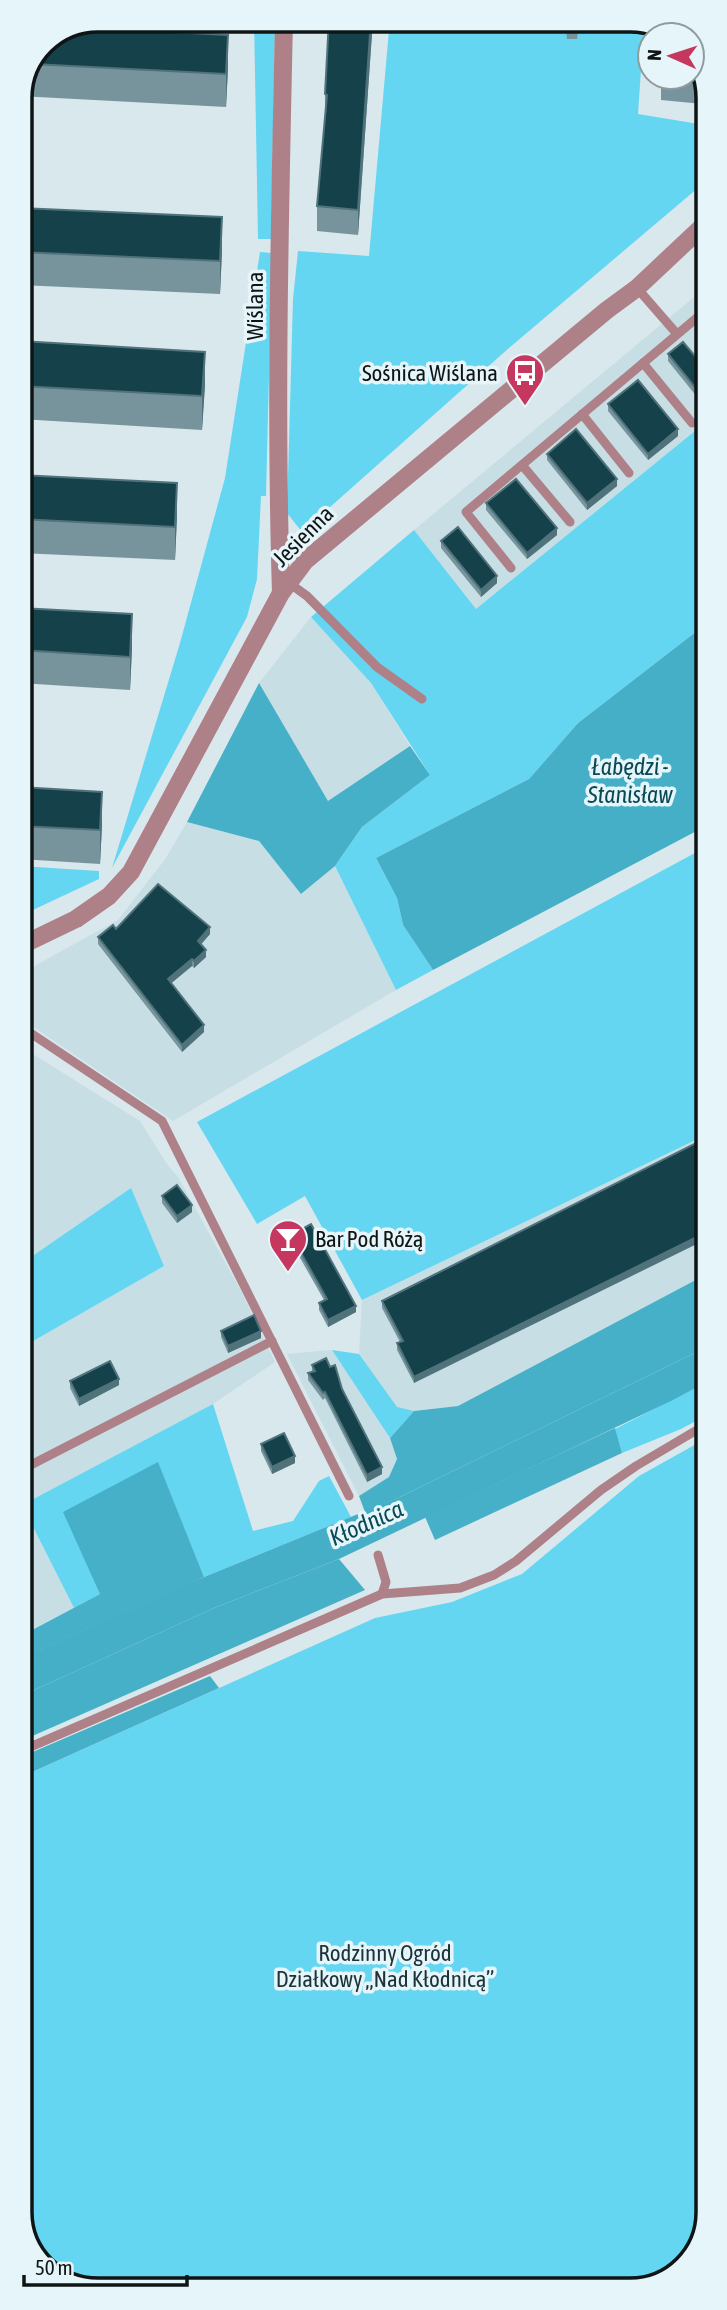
<svg xmlns="http://www.w3.org/2000/svg" width="727" height="2310" font-family="'Asap Condensed',sans-serif">
<style>
.built{fill:#c6dee4}
.green{fill:#64d6f2}
.forest{fill:#47b0c9}
.water{fill:#46afc8}
.lines{fill:none;stroke-linecap:round;stroke-linejoin:round}
.service{stroke:#ae8087;stroke-width:9}
.minor{stroke:#ae8087;stroke-width:18}
.wall{fill:#77949c}
.shaded-wall{fill:#50737b}
.building{fill:#15414b;stroke:#50737b;stroke-width:2}
.labels{text-anchor:middle;dominant-baseline:central;stroke-width:7;stroke-linejoin:round;paint-order:stroke}
.street-label{font-size:23px;fill:#0f1415;stroke:#e6f5f9}
.poi-label{font-size:23px;fill:#0f1415;stroke:#e6f5f9;text-anchor:end}
.park-label{font-size:23px;fill:#1b3238;stroke:#e6f5f9}
.water-label{font-size:24px;font-style:italic;fill:#094956;stroke:#e6f5f9}
.rim{fill:none;stroke:#0f1415;stroke-width:3.5}
</style>
<rect width="100%" height="100%" fill="#d9e8ec"/>
<g class="built">
<path d="M705 288 706 422 476 609 414 530Z"/>
<path d="M311 617 371 683 410 746 328 801 259 683Z"/>
<path d="M187 822 259 841 301 894 335 866 396 990 173 1121 20 1018V974L118 920 166 858Z"/>
<path d="M20 1046 140 1121 167 1164 178 1177 240 1289 275 1362 213 1404 22 1505 74 1608 21 1636V1348L164 1266 131 1189 21 1264Z"/>
<path d="M706 1135 707 1274 458 1406 414 1411 397 1408 359 1354 362 1300Z"/>
<path d="M332 1350 390 1438 397 1459 389 1477 359 1496 287 1354Z"/>
</g>
<g class="green">
<path d="M254 19H275L271 239H258Z"/>
<path d="M390 19H458L459 23 644 26 638 114 705 125V182L509 348 302 532 287 513 293 299 298 251 369 256Z"/>
<path d="M260 252 272 253 266 496H261L257 579 247 617 112 868 180 643 225 478Z"/>
<path d="M706 422V624L578 723 529 779 376 858 397 898 403 925 433 970 396 990 335 866 362 827 430 775 371 683 311 617 414 530 476 609Z"/>
<path d="M706 847V1135L362 1300 305 1196 257 1224 197 1122Z"/>
<path d="M20 866 99 871V879L20 916Z"/>
<path d="M131 1188 164 1266 21 1348V1264Z"/>
<path d="M332 1350 359 1354 397 1407 414 1411 390 1438Z"/>
<path d="M707 1382V1415L681 1429 622 1453 615 1429Z"/>
<path d="M213 1404 253 1531 293 1521 319 1481 329 1476 351 1517 204 1577 158 1463 100 1594 74 1608 22 1505Z"/>
<path d="M707 1438 708 2212 691 2260 649 2288 92 2291 46 2271 22 2232 21 1777 375 1618 452 1602 522 1574 639 1476Z"/>
</g>
<g class="forest">
<path d="M259 683 328 801 410 746 430 775 362 827 335 866 301 894 259 841 187 822Z"/>
<path d="M707 1274V1347L402 1496 365 1512 359 1496 389 1477 397 1459 390 1438 414 1411 458 1406Z"/>
<path d="M615 1428 622 1453 435 1540 425 1517Z"/>
<path d="M158 1462 204 1577 24 1657 21 1653V1636L100 1594 63 1512Z"/>
<path d="M339 1559 365 1590 21 1741V1696L214 1608Z"/>
<path d="M210 1676 219 1688 21 1777V1757Z"/>
</g>
<g class="water">
<path d="M706 624V826L433 970 403 925 397 898 376 858 529 779 578 723Z"/>
<path d="M707 1347V1382L671 1401 339 1559 214 1608 21 1696V1658L187 1584 402 1496Z"/>
</g>
<g class="lines">
<g class="service">
<path d="M637 288 677 334"/>
<path d="M643 363 692 423"/>
<path d="M582 414 629 473"/>
<path d="M522 465 570 522"/>
<path d="M511 568 466 512 705 311"/>
<path d="M289 583 307 596 377 667 422 699"/>
<path d="M20 1026 162 1121 349 1496"/>
<path d="M21 1470 272 1341"/>
<path d="M378 1555 386 1582 382 1594"/>
<path d="M21 1751 382 1594 460 1588 494 1575 516 1561 601 1490 636 1466 707 1424"/>
</g>
<g class="minor">
<path d="M281 593C275 402 280 210 284 19"/>
<path d="M20 946 76 919 109 896 131 872 281 593 305 561 607 310 637 288 705 224"/>
</g>
</g>
<g class="wall">
<path d="M373 19 358 235 317 231V206L325 118V94Z"/>
<path d="M565 19H578L577 39H567Z"/>
<path d="M43 42 228 68 226 107 19 96V93Z"/>
<path d="M661 77 705 78 703 104 661 100Z"/>
<path d="M20 208 222 251 220 294 20 285Z"/>
<path d="M20 341 205 385 202 430 20 419Z"/>
<path d="M668 354 706 369V408L668 361Z"/>
<path d="M608 404 678 436 648 460 608 411Z"/>
<path d="M547 454 617 486 587 510 547 460Z"/>
<path d="M20 475 177 516 175 560 20 553Z"/>
<path d="M486 503 557 535 527 559 486 510Z"/>
<path d="M441 541 497 583 481 597 441 548Z"/>
<path d="M20 608 132 648 130 690 20 683Z"/>
<path d="M20 787 102 825 100 864 20 859Z"/>
<path d="M116 929 210 934 201 944 206 957 194 968 192 966 171 983 204 1032 182 1052 98 944V937Z"/>
<path d="M706 1138 414 1383 397 1350V1343L400 1342 382 1308V1301Z"/>
<path d="M162 1196 192 1212 177 1223 162 1203Z"/>
<path d="M291 1235 356 1312 328 1327 319 1310V1303L324 1300 291 1242Z"/>
<path d="M221 1331 261 1338 228 1353 221 1337Z"/>
<path d="M312 1365 342 1389 382 1474 367 1482 325 1398 323 1400 308 1380V1373L312 1372Z"/>
<path d="M70 1381 119 1385 79 1406 70 1388Z"/>
<path d="M261 1444 295 1463 272 1474 261 1451Z"/>
</g>
<g class="shaded-wall">
<path d="M371 19H373L358 235V210Z"/>
<path d="M577 19H578L577 39Z"/>
<path d="M228 35V68L226 107V74Z"/>
<path d="M703 75 705 78 703 104Z"/>
<path d="M222 217V251L220 294V261Z"/>
<path d="M205 352V385L202 430V396Z"/>
<path d="M678 429V436L648 460V454Z"/>
<path d="M617 479V486L587 510V503Z"/>
<path d="M177 483V516L175 560V527Z"/>
<path d="M557 528V535L527 559V553Z"/>
<path d="M497 576V583L481 597V590Z"/>
<path d="M132 614V648L130 690V657Z"/>
<path d="M102 792V825L100 864V830Z"/>
<path d="M210 927V934L198 948V941Z"/>
<path d="M206 950V957L194 968V961Z"/>
<path d="M192 959V966L168 986V979Z"/>
<path d="M204 1025V1032L182 1052V1045Z"/>
<path d="M192 1205V1212L177 1223V1216Z"/>
<path d="M707 1232V1239L414 1383V1377Z"/>
<path d="M356 1306V1312L328 1327V1320Z"/>
<path d="M261 1331V1338L228 1353V1346Z"/>
<path d="M119 1379V1385L79 1406V1399Z"/>
<path d="M295 1456V1463L272 1474V1467Z"/>
<path d="M382 1467V1474L367 1482V1475Z"/>
</g>
<g class="building">
<path d="M329 19H371L358 210 317 206 327 95 325 94Z"/>
<path d="M79 27 228 35 226 74 33 64 43 42Z"/>
<path d="M692 57 703 75V82L661 78V77H692Z"/>
<path d="M20 208 222 217 220 261 20 252Z"/>
<path d="M20 341 205 352 202 396 20 386Z"/>
<path d="M683 342 706 369V401L668 354Z"/>
<path d="M638 380 678 429 648 454 608 404Z"/>
<path d="M576 429 617 479 587 503 547 454Z"/>
<path d="M20 475 177 483 175 527 20 519Z"/>
<path d="M516 479 557 528 527 553 486 503Z"/>
<path d="M458 527 497 576 481 590 441 541Z"/>
<path d="M20 608 132 614 130 657 20 650Z"/>
<path d="M20 787 102 792 100 830 20 826Z"/>
<path d="M158 884 210 927 198 941 206 950 194 961 192 959 168 979 204 1025 182 1045 98 937 113 925 116 929Z"/>
<path d="M706 1138 707 1232 414 1377 397 1343 403 1341 382 1301Z"/>
<path d="M177 1185 192 1205 177 1216 162 1196Z"/>
<path d="M311 1224 356 1306 328 1320 319 1303 327 1299 291 1235Z"/>
<path d="M254 1315 261 1331 228 1346 221 1331Z"/>
<path d="M326 1358 330 1367 335 1365 342 1389 382 1467 367 1475 325 1392 323 1393 308 1373 315 1371 312 1365Z"/>
<path d="M110 1361 119 1379 79 1399 70 1381Z"/>
<path d="M284 1433 295 1456 272 1467 261 1444Z"/>
</g>
<defs>
<symbol id="bus-pin" viewBox="-11 -11 22 30"><path d="M0 17L-7.5 6A9.5 9.5 0 1 1 7.5 6Z" fill="#c63760" stroke="#e6f5f9"/><path d="M-5-6H5V4H4V6H2V4H-2V6H-4V4H-5ZM-3.5-4V0h7V-4ZM-3.5 1.2v1.5H-2V1.2ZM2 1.2v1.5H3.5V1.2Z" fill="#fff"/></symbol>
<symbol id="bar-pin" viewBox="-11 -11 22 30"><path d="M0 17L-7.5 6A9.5 9.5 0 1 1 7.5 6Z" fill="#c63760" stroke="#e6f5f9"/><path d="M-6-5H6L.8 .8V4.5H3.5V6h-7V4.5H-.8V.8Z" fill="#fff"/></symbol>
</defs>
<g fill-rule="evenodd">
<use href="#bus-pin" x="503" y="351" width="44" height="60"/>
<use href="#bar-pin" x="266" y="1217" width="44" height="60"/>
</g>
<g class="labels">
<g class="street-label">
<text transform="translate(255 306) rotate(-90)">Wiślana</text>
<text transform="translate(303 536) rotate(-45)">Jesienna</text>
</g>
<g class="poi-label">
<text x="498" y="373">Sośnica Wiślana</text>
<text x="315" y="1239" text-anchor="start">Bar Pod Różą</text>
</g>
<g class="park-label">
<text x="385" y="1953">Rodzinny Ogród<tspan x="385" dy="26">Działkowy „Nad Kłodnicą”</tspan></text>
</g>
<g class="water-label">
<text x="630" y="766">Łabędzi -<tspan x="630" dy="28">Stanisław</tspan></text>
<text transform="translate(366 1523) rotate(-24)">Kłodnica</text>
</g>
</g>
<path d="M0 0H727V2310H0ZM98 32H630A66 66 0 0 1 696 98V2212A66 66 0 0 1 630 2278H98A66 66 0 0 1 32 2212V98A66 66 0 0 1 98 32Z" fill="#e6f5f9" fill-rule="evenodd"/>
<path class="rim" d="M98 32H630A66 66 0 0 1 696 98V2212A66 66 0 0 1 630 2278H98A66 66 0 0 1 32 2212V98A66 66 0 0 1 98 32Z"/>
<g transform="translate(671 56) rotate(273)"><circle r="33" fill="#e6f5f9" stroke="#909b9e" stroke-width="2"/>
<path d="M0-5L12 26L0 18L-12 26Z" fill="#c63760"/>
<text y="-10" font-size="19" font-weight="bold" text-anchor="middle" fill="#0f1415">N</text>
</g>
<path d="M24 2275v10h163v-10" fill="none" stroke="#0f1415" stroke-width="3.5"/>
<text x="35" y="2275" font-size="21" fill="#0f1415" stroke="#e6f5f9" stroke-width="5" paint-order="stroke">50 m</text>
</svg>
